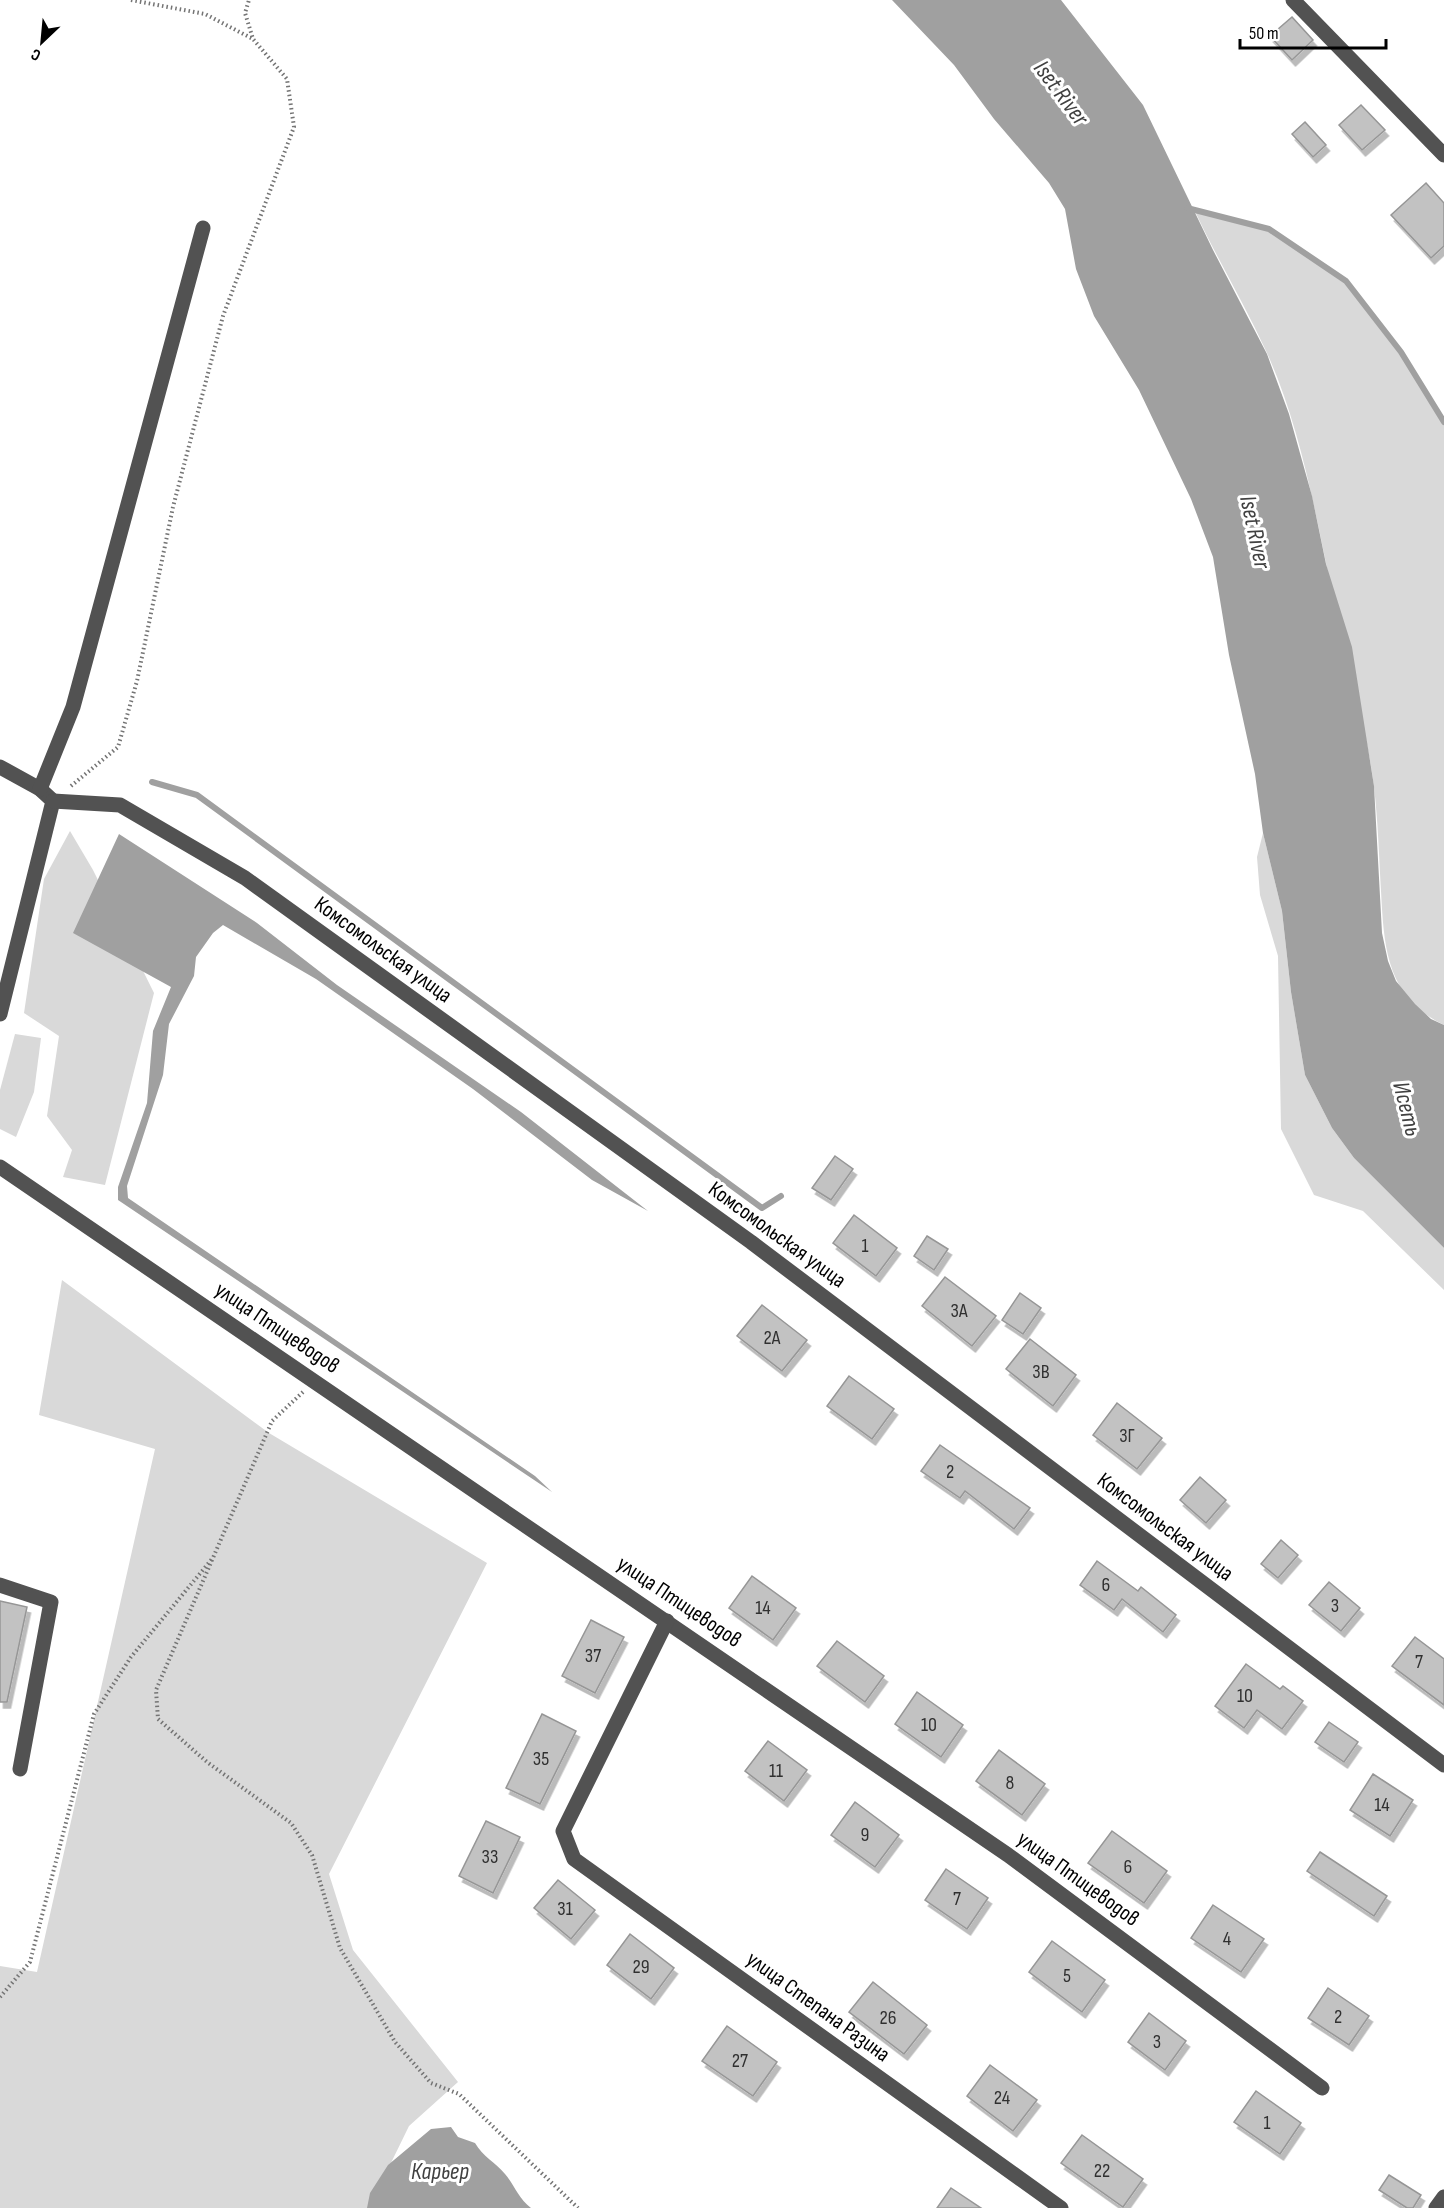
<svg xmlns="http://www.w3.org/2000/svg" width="1444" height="2208" font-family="'Sofia Sans Condensed',sans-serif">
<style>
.green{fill:#d9d9d9}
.water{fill:#a0a0a0}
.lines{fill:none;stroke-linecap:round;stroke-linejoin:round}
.stream{stroke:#a0a0a0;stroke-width:6}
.building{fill:#c2c2c2;stroke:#969696;stroke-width:1.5;filter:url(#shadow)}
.path{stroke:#747474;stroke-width:4;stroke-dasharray:1.5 3;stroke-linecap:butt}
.minor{stroke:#525252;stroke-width:15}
.labels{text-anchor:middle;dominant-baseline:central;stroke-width:6;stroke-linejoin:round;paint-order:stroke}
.number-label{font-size:20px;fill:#303030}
.street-label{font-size:22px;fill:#000;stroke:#fff}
.water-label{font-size:24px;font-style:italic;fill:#414141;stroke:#fff}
</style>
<defs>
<filter id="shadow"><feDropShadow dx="3.5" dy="6" stdDeviation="0" flood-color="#0004"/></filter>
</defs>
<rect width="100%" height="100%" fill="#fff"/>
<g class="green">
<path d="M1193 207 1269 229 1346 281 1401 352 1444 422V1025C1386 997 1384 947 1381 891 1379 856 1378 821 1374 787 1366 725 1348 662 1334 601 1316 518 1302 431 1267 353 1244 303 1216 257 1193 207Z"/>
<path d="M70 831 93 870 154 993 105 1185 63 1177 72 1150 47 1116 59 1036 24 1013 44 879Z"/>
<path d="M1263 833 1282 911 1291 992 1305 1075 1332 1128 1354 1158 1444 1248V1290L1363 1211 1314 1195 1281 1129 1278 956 1260 895 1257 857Z"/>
<path d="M15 1034 41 1038 34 1092 16 1137 0 1129V1090Z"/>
<path d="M62 1280 269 1433 487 1563 329 1874 353 1950 458 2082 409 2126 369 2208H0V1966L37 1972 155 1449 39 1415Z"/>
</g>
<g class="water">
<path d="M892 0H1061L1143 105 1213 250 1267 354 1289 414 1312 496 1326 564 1352 647 1374 786 1382 933 1388 961 1396 981 1415 1004 1431 1019 1444 1025V1248L1354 1158 1332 1128 1305 1075 1291 992 1282 911 1263 833 1255 774 1229 655 1213 557 1191 499 1139 390 1094 316 1076 269 1065 209 1049 183 994 119 954 65Z"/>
<path d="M119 834 257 923 337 985 521 1112 648 1211 592 1180 473 1089 316 979 223 925 213 933 196 957 194 976 169 1024 163 1075 127 1186 128 1198 535 1476 552 1492 118 1200V1187L147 1103 153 1031 171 987 73 933Z"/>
<path d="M451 2127 458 2137 475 2143C483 2157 495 2162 505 2174 515 2186 518 2198 531 2208H367L370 2193 388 2165 431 2129Z"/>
</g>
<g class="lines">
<g class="stream">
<path d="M1187 208 1269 229 1346 281 1401 352 1444 422"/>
<path d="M152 782 197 795 762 1208 781 1196"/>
</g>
</g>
<g class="building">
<path d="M1292 17 1313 40 1292 60 1270 36Z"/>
<path d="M1361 105 1385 130 1362 150 1339 125Z"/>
<path d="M1305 122 1326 145 1313 157 1292 134Z"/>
<path d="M1426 183 1444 203V246L1431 258 1391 215Z"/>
<path d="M835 1156 853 1169 831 1200 812 1188Z"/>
<path d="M854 1215 897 1248 876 1276 833 1243Z"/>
<path d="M927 1236 948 1249 934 1270 914 1256Z"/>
<path d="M945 1277 996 1316 972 1346 922 1306Z"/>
<path d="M1020 1293 1041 1308 1023 1334 1002 1320Z"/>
<path d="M762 1305 807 1340 782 1371 737 1336Z"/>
<path d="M1030 1339 1076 1375 1053 1406 1006 1369Z"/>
<path d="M849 1376 894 1409 872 1439 827 1406Z"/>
<path d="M1117 1403 1162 1438 1137 1469 1093 1435Z"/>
<path d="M940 1445 1030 1508 1014 1529 965 1491 960 1498 921 1471Z"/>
<path d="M1200 1477 1226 1500 1206 1523 1180 1500Z"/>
<path d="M1281 1540 1298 1555 1278 1578 1261 1564Z"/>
<path d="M1097 1561 1138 1591 1141 1587 1176 1615 1163 1632 1122 1599 1114 1610 1080 1585Z"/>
<path d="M752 1576 796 1608 773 1640 729 1608Z"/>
<path d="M1329 1582 1360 1608 1341 1631 1309 1605Z"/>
<path d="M0 1601 27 1607 7 1702H0Z"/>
<path d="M591 1620 624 1637 595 1693 562 1676Z"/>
<path d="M1415 1637 1444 1659V1705L1392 1666Z"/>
<path d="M837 1641 884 1676 865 1702 817 1666Z"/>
<path d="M1246 1664 1280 1689 1283 1686 1303 1701 1282 1729 1257 1710 1244 1728 1215 1706Z"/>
<path d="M917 1692 963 1725 941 1757 895 1724Z"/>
<path d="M542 1714 576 1731 540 1804 506 1788Z"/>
<path d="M1329 1722 1358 1742 1344 1762 1315 1742Z"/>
<path d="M768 1741 807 1770 784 1801 745 1771Z"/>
<path d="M999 1750 1045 1784 1022 1815 976 1781Z"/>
<path d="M1373 1774 1413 1800 1390 1836 1350 1810Z"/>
<path d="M855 1802 899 1835 875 1867 831 1835Z"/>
<path d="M486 1821 520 1837 493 1893 459 1876Z"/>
<path d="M1112 1831 1167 1871 1144 1903 1088 1863Z"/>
<path d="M1320 1852 1387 1896 1374 1916 1307 1871Z"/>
<path d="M946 1869 988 1898 967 1929 925 1900Z"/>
<path d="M558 1880 595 1910 571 1939 534 1908Z"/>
<path d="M1213 1905 1264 1939 1241 1972 1191 1938Z"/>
<path d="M630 1934 674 1968 651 1999 607 1965Z"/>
<path d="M1052 1941 1105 1980 1082 2012 1029 1972Z"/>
<path d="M873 1982 927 2025 904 2054 849 2012Z"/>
<path d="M1328 1988 1369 2016 1349 2045 1308 2018Z"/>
<path d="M1149 2013 1186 2041 1165 2070 1128 2042Z"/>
<path d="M727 2026 777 2062 753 2096 702 2061Z"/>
<path d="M990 2065 1037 2100 1013 2131 967 2096Z"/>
<path d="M1256 2091 1301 2123 1280 2154 1234 2122Z"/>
<path d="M1082 2135 1143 2179 1123 2207 1061 2163Z"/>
<path d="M1389 2175 1421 2195 1413 2208H1407L1379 2190Z"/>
<path d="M951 2188 981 2208H937Z"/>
</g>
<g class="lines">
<g class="path">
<path d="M131 0 205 14 253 39"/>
<path d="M71 786 118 747 137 681 173 507 223 316 294 127 287 79 253 39 245 13 249 0"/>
<path d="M303 1392 272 1421 156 1690 158 1719 207 1762 291 1823 312 1855 340 1948 395 2042 431 2083 459 2094 578 2208"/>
<path d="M0 1997 30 1962 94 1714 131 1657 212 1559"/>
</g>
<g class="minor">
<path d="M1293 0 1444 155"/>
<path d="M0 767 40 789 53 801 0 1014"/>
<path d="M40 789 73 707 203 228"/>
<path d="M53 801 120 805 245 878 751 1242 1444 1765"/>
<path d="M0 1167 1008 1855 1322 2088"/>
<path d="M0 1585 51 1602 20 1769"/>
<path d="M667 1621 563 1831 574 1859 1061 2208"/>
<path d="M1436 2208 1444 2197"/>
</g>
</g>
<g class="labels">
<g class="number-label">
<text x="865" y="1246">1</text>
<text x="959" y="1311">3А</text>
<text x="772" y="1338">2А</text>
<text x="1041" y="1372">3В</text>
<text x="1127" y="1436">3Г</text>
<text x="950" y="1472">2</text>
<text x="1106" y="1585">6</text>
<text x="1335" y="1606">3</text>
<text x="763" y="1608">14</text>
<text x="593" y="1656">37</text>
<text x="1419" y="1662">7</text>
<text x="1245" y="1696">10</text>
<text x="929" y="1725">10</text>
<text x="541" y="1759">35</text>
<text x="776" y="1771">11</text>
<text x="1010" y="1783">8</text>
<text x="1382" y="1805">14</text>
<text x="865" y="1835">9</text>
<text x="490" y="1857">33</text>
<text x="1128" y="1867">6</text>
<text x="957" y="1899">7</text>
<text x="565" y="1909">31</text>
<text x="1227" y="1939">4</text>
<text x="641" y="1967">29</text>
<text x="1067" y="1976">5</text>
<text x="1338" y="2017">2</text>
<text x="888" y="2018">26</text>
<text x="1157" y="2042">3</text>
<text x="740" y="2061">27</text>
<text x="1002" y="2098">24</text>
<text x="1267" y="2123">1</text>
<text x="1102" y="2171">22</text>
</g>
<g class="street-label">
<text transform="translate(383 950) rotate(36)">Комсомольская улица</text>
<text transform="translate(777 1235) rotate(36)">Комсомольская улица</text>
<text transform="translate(277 1328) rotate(34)">улица Птицеводов</text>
<text transform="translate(1165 1527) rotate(37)">Комсомольская улица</text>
<text transform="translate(679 1602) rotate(34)">улица Птицеводов</text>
<text transform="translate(1078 1879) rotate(36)">улица Птицеводов</text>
<text transform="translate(818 2007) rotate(36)">улица Степана Разина</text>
</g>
<g class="water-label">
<text transform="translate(1061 93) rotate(53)">Iset River</text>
<text transform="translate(1255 532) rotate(78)">Iset River</text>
<text transform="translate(1407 1109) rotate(76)">Исеть</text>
<text x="440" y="2171">Карьер</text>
</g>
</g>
<g transform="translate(42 42) rotate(206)" stroke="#ffffff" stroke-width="4.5" paint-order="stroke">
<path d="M0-4.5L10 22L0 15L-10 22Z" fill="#000000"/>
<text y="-9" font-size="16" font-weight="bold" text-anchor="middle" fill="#000000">С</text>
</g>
<path d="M1240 39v9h146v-9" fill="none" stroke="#000000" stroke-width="3"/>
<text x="1249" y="39" font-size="18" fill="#000000" stroke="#ffffff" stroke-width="4.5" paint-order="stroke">50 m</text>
</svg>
